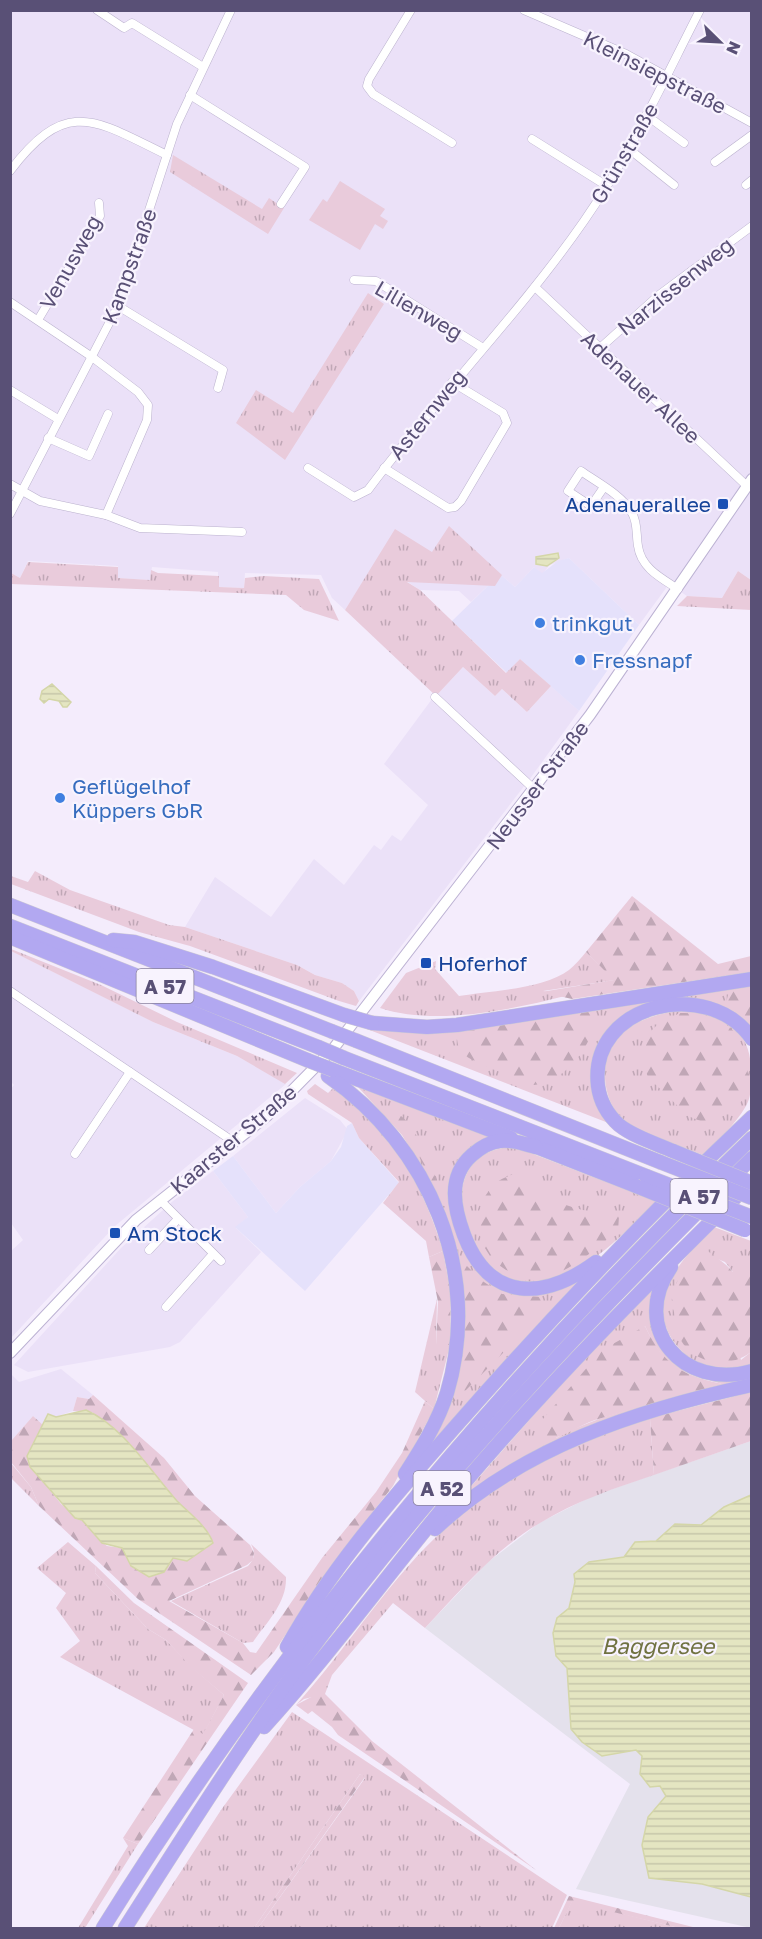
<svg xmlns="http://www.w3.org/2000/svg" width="762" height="1939" font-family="'Golos Text',sans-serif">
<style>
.residential{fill:#ebe1f8}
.commercial{fill:#e5e1fb}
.industrial{fill:#e4e1ec}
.grass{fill:url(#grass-tufts);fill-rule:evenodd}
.forest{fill:url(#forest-firs)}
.green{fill:#e9cbdb}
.water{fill:url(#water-rules);stroke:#d4d6a8;stroke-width:1.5}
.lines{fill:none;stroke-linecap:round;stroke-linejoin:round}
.street-casing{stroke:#bbb2ce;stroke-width:9}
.secondary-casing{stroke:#bcb2d3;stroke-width:12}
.highway-casing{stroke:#cdcad6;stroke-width:15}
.street{stroke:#fff;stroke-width:8}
.secondary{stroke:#fff;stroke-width:10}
.highway{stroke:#b2a8f1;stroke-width:14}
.highway-bridge-casing{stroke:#cdcad6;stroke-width:15;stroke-linecap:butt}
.highway-bridge{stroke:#b2a8f1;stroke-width:14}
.transit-dot{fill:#1a4fb4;stroke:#f8f3fe;stroke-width:2}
.shop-dot{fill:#3f7fe0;stroke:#f8f3fe;stroke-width:2}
.labels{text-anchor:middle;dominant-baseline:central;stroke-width:4.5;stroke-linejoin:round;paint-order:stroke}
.shield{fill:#f8f3fe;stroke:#89819f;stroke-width:1.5}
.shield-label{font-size:20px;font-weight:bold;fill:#595076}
.street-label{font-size:21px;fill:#595076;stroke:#f8f3fe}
.transit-label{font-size:21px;fill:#164399;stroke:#f8f3fe;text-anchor:start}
.shop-label{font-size:21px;fill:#366cbe;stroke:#f8f3fe;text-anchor:start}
.water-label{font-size:22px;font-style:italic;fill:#707241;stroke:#f8f3fe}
</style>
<defs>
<pattern id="grass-tufts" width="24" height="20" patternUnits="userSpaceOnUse" patternTransform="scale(1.5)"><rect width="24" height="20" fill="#e9cbdb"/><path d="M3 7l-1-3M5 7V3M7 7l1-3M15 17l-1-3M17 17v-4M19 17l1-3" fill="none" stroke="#c0a7b6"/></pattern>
<pattern id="forest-firs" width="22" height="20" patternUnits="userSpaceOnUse" patternTransform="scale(1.5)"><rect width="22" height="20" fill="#e9cbdb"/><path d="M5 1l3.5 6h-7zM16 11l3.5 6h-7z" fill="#c0a7b6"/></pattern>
<pattern id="water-rules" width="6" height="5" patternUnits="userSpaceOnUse" patternTransform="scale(1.5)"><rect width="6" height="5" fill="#e4e5c1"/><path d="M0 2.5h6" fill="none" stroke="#c6c6a9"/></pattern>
</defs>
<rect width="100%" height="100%" fill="#f4ecfc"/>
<g class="residential">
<path d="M11 11H751V580L738 571 722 598 687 596 669 584 639 625 569 558 550 565 542 574 534 567 515 587 500 574 471 602 459 591 420 590 406 581 371 569 345 610 332 598 321 575 245 573 244 588 218 587V572L152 567 150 580 118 578V566L28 561 20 578 11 573Z"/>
<path d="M463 667 495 696 502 689 527 712 551 686 579 711 529 780 436 696Z"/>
<path d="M432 699 525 785 359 1001 354 991 342 983 315 975 297 965 185 927 215 877 271 917 314 859 344 885 374 845 381 850 392 835 401 841 428 805 384 764Z"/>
<path d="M11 951 153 1022 237 1056 286 1084 115 1226 11 1338V1251L23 1240 11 1223 10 1090 14 1085 10 1081Z"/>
<path d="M305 1098 340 1120 348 1130 331 1161 300 1187 276 1213 233 1156Z"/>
<path d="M213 1171 248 1217 236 1228 261 1252 180 1342 170 1347 28 1372 14 1365 121 1248 173 1201Z"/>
<path d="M61 1369 93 1395 89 1399 77 1397 73 1411 55 1417 43 1425 33 1416 11 1441V1374L19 1382Z"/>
</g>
<g class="commercial">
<path d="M569 558 639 625 579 711 520 659 507 673 452 621 500 574 515 587 534 567 542 573 558 561Z"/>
<path d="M352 1123 359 1138 399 1183 305 1291 235 1227 248 1217 213 1171 233 1156 276 1213 300 1187 331 1161 341 1147 347 1126Z"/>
</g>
<path class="industrial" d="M751 1441V1928L576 1889 630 1784 425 1628 488 1562 539 1523 592 1496Z"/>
<g class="grass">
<path d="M173 155 262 209 269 198 284 208 268 234 170 172Z"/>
<path d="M368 293 384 304 285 460 236 423 256 390 293 413Z"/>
<path d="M449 526 502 575 495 586 407 582 420 590 506 673 520 659 551 686 527 712 502 689 495 696 463 667 436 696 345 610 395 529 432 552Z"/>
<path d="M28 562 118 567V578L150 580 151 570 158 573 219 576V587L244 588 245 578 264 576 319 579 339 621 304 610 286 595 11 584V573L20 578Z"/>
<path d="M738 571 751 580V610L677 606 687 596 722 598Z"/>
<path d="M35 871 70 890 169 925 185 927 297 965 315 975 342 983 354 991 359 1001 356 1006 339 1001 190 946 139 932 11 884V876L28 882Z"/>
<path d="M11 949 101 985 177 1022 297 1073 285 1084 237 1056 153 1022 11 951Z"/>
<path d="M586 952 615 980 543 991 565 996C511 1010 434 1026 380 1008L406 973 436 961 435 969 459 996C490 991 544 989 569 970 575 965 581 958 586 952Z"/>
<path d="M751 982V1032L665 1001 599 1050 611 1124 367 1029V1026L407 1031Z"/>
<path d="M686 1010C722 1018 751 1027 751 1071 751 1084 752 1095 746 1106 735 1125 718 1140 703 1155 680 1146 641 1137 623 1120 612 1110 606 1094 605 1079 601 1030 646 1014 686 1010Z"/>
<path d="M315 1084 328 1093 333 1088C392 1132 422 1181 443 1251L429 1257 426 1241 383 1203 399 1182 359 1138 352 1123 308 1094 307 1091Z"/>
<path d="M358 1087 495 1136 477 1143 457 1164 456 1229 503 1288 578 1281 433 1442 431 1440 461 1316 431 1183 402 1135Z"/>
<path d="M515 1147 656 1201C626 1232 592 1268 550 1281 469 1307 417 1147 515 1147Z"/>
<path d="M714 1227 751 1241V1272H733L725 1262 715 1258 741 1360 751 1352V1365C738 1367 724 1371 710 1368 682 1361 656 1327 664 1298 672 1268 693 1248 714 1227Z"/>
<path d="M650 1289H654L651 1316 678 1365 751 1374V1383L612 1420 453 1507 582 1360ZM645 1326C667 1373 681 1371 725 1385 668 1400 608 1410 556 1438Z"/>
<path d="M437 1299 436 1344 450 1345 434 1409 415 1392Z"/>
<path d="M650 1418 654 1475C615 1488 576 1501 540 1523 495 1549 460 1591 425 1628L393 1603 332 1675 325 1694 304 1699 296 1705C345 1651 384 1587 436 1537 496 1478 571 1443 650 1418Z"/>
<path d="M10 1462 31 1487 39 1506 11 1478Z"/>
<path d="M68 1542 96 1566 95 1573 148 1629 166 1640 193 1668 224 1695 203 1735 60 1657 80 1641 56 1608 66 1593 37 1568Z"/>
<path d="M251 1544 286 1577C287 1603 267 1622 253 1642L243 1643 171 1601 248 1566C255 1558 256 1554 251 1544Z"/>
<path d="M292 1712 567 1895 552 1928H258L365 1778 360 1774 254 1928H144L221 1810Z"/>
<path d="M123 1838 138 1844 85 1928H78L128 1846Z"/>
<path d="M572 1901 679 1928H559Z"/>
</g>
<g class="forest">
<path d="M632 896 718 964 751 956V972L572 999 541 992 614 980 586 952Z"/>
<path d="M751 986V1030L741 1018 725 1007 729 991Z"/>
<path d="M591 1008 598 1019C588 1047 568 1081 534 1085 524 1086 509 1076 500 1072 486 1066 471 1061 459 1051L457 1039 462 1030Z"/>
<path d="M680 1013C719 1013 743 1026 747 1068 748 1074 750 1082 749 1087 743 1107 725 1115 708 1124L688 1116 648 1077 642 1062 649 1033 659 1023Z"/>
<path d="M383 1109C389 1111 397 1113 401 1116 416 1126 441 1181 439 1198L415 1148Z"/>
<path d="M518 1172C547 1204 577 1211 619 1216L618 1231C597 1247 575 1269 549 1276 493 1290 453 1221 497 1182 502 1178 512 1175 518 1172Z"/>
<path d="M703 1247C713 1256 724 1261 733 1272H751V1352C729 1369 695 1365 680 1339 676 1333 676 1323 675 1316 674 1311 671 1303 672 1298 674 1281 690 1258 703 1247Z"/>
<path d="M443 1251 451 1294 450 1345H436L438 1302 429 1257Z"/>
<path d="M460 1259 481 1280 502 1294 541 1297 542 1306 512 1344 454 1402 451 1398 464 1306Z"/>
<path d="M645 1326C664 1367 684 1376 727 1385 682 1396 638 1407 595 1420 579 1425 564 1438 548 1439L537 1426 602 1350Z"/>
<path d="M751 1392V1441L654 1475 650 1418Z"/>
<path d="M93 1395 164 1458 195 1496 250 1545 254 1553 253 1560 247 1565 169 1601 243 1643 250 1652 256 1653 322 1558 376 1492 402 1453 425 1401 434 1409 393 1486 334 1562 274 1652 251 1675 138 1599 39 1506 31 1487 11 1462V1441L33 1416 43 1425 40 1431 39 1476 61 1504 90 1527 96 1537 107 1546 122 1548 131 1566 164 1572 173 1558H180L210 1535 175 1499 137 1452 113 1430 92 1412 73 1411 77 1397 89 1399Z"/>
<path d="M96 1566 134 1603 248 1683 138 1844 123 1838 194 1729 203 1734 224 1695 192 1668 166 1640 148 1629 95 1573Z"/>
<path d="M317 1694H325L372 1741 536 1870 338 1735 332 1727 312 1711 308 1714 296 1705Z"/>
<path d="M360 1774 365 1777 258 1928H254Z"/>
<path d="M569 1896 697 1928H679L572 1902 559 1928H554Z"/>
</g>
<path class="green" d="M340 181 385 209 380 216 388 221 383 229 375 224 360 250 309 220 323 199 327 202Z"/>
<g class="water">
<path d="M558 553 559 558 547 566 536 564V557Z"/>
<path d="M52 684 71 702 67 707H63L59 701 49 699 44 703 40 699 42 691Z"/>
<path d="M86 1410C123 1426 151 1472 177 1501 189 1513 208 1527 213 1543L187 1561 173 1558 164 1572 149 1577 131 1566 122 1548 102 1543 82 1520 75 1518 30 1467 27 1456 48 1414 56 1417Z"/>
<path d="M751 1495V1897L702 1884 649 1878 642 1845 648 1817 666 1796 660 1786 650 1787 640 1774 642 1756 636 1750 602 1756 582 1742 571 1729 567 1668 556 1656 553 1633 557 1618 569 1608 575 1582 574 1574 589 1562 624 1557 635 1542 656 1541 675 1524 701 1525 724 1507Z"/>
</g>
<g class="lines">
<defs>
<g id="street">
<path d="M97 10 124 28 132 23 203 67"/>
<path d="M411 10 369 79 367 86 373 94 452 143"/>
<path d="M524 10 626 54 752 123"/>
<path d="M190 95 305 167 281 204"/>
<path d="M646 115 684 143"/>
<path d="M532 139 607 186"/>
<path d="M629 149 674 185"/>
<path d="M715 162 752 135"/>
<path d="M10 171C67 96 95 120 167 155"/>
<path d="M746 185 752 180"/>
<path d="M354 280 376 281 483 348"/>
<path d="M535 287 747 486"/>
<path d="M10 302 92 357 138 392 148 405 147 420 106 515"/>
<path d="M118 306 223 370 218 388"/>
<path d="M38 320 100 216 99 203"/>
<path d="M600 348 659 295 752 226"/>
<path d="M10 390 58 419"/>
<path d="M48 438 89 456 108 414"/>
<path d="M308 468 354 497 368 490C437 397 518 316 584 221 630 155 663 82 700 10"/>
<path d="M384 468 448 508 455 507 461 501 507 423 503 413 452 382"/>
<path d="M10 484 40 501 106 515 140 528 242 532"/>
<path d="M604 487 591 506 568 491 581 471C598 483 622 495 632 513 638 523 636 535 638 546 641 568 661 578 678 589"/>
<path d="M10 514 118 306 177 124 231 10"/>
<path d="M435 697 535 790"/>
<path d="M10 991 234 1142"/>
<path d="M75 1154 130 1072"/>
<path d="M160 1200 221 1261"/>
<path d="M149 1250 177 1220"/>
<path d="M166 1307 213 1254"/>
</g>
<path id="secondary" d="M10 1353 136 1220 267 1116 333 1049 590 715 752 479"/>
<g id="highway">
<path d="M10 905 331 1031"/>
<path d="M10 926 318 1047"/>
<path d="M10 937 307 1060"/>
<path d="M113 940 134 942 213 967 344 1015"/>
<path d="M372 1023 427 1027 457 1025 752 979"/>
<path d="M357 1041 660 1162"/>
<path d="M344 1058 646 1176"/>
<path d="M333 1070 511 1138"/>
<path d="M328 1076C429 1146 483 1272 447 1393 438 1422 421 1449 405 1474"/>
<path d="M529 1144 636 1186"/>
<path d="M536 1147C525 1145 513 1139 500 1141 490 1142 480 1148 472 1155 447 1177 454 1208 464 1235 490 1303 544 1300 596 1262"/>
<path d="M673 1151C655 1143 634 1137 619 1125 608 1115 600 1101 598 1086 588 1003 709 976 752 1039"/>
<path d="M671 1267C629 1328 683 1391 752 1371"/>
<path d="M435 1529C522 1447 637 1410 752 1385"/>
<path d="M287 1647C332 1566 393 1498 454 1428 549 1320 647 1216 752 1117"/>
<path d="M264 1727C333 1651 393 1567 459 1489 549 1383 647 1284 746 1187"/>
<path d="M103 1928C284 1637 505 1375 752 1138"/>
<path d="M125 1928C180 1842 234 1756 293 1674 429 1488 588 1319 752 1158"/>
</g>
</defs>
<use href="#street" class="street-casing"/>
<use href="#secondary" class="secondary-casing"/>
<use href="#highway" class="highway-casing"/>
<use href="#street" class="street"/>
<use href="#secondary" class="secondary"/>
<use href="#highway" class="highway"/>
<defs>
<g id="highway-bridge">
<path d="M344 1015 372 1023"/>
<path d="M331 1031 357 1041"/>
<path d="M318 1047 344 1058"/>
<path d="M307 1060 333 1070"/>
<path d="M673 1151 752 1183"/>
<path d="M660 1162 752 1198"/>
<path d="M646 1176 752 1217"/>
<path d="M636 1186 745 1230"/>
</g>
</defs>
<use href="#highway-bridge" class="highway-bridge-casing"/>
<use href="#highway-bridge" class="highway-bridge"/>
</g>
<g class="transit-dot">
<rect x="717" y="498" width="12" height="12" rx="3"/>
<rect x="420" y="957" width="12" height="12" rx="3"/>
<rect x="109" y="1227" width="12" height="12" rx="3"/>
</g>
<g class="shop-dot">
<circle cx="540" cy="623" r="6"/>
<circle cx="580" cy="660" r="6"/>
<circle cx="60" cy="798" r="6"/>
</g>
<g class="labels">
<g class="shield">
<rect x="136.5" y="969" width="57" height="34" rx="4.5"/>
<rect x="670.5" y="1179" width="57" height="34" rx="4.5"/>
<rect x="413.5" y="1471" width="57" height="34" rx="4.5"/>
</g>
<g class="shield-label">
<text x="165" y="986">A 57</text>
<text x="699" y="1196">A 57</text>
<text x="442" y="1488">A 52</text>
</g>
<g class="street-label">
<text transform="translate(655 72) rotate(27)">Kleinsiepstraße</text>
<text transform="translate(624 153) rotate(-60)">Grünstraße</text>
<text transform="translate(70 262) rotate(-61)">Venusweg</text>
<text transform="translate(129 266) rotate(-70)">Kampstraße</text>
<text transform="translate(675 286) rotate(-39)">Narzissenweg</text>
<text transform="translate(419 310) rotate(30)">Lilienweg</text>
<text transform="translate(641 387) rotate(43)">Adenauer Allee</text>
<text transform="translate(427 414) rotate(-51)">Asternweg</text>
<text transform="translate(537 785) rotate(-53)">Neusser Straße</text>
<text transform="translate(233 1139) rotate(-40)">Kaarster Straße</text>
</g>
<g class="transit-label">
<text x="711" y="504" text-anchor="end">Adenauerallee</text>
<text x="438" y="963">Hoferhof</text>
<text x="127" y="1233">Am Stock</text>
</g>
<g class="shop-label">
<text x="552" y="623">trinkgut</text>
<text x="592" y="660">Fressnapf</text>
<text x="72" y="786">Geflügelhof<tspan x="72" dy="24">Küppers GbR</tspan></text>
</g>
<g class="water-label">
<text x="658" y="1645">Baggersee</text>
</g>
</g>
<rect width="762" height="1939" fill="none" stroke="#595076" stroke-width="24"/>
<g transform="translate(720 42) rotate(114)" stroke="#f8f3fe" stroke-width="4.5" paint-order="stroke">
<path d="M0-4.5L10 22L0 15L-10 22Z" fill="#595076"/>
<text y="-9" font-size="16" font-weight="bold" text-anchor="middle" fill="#595076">N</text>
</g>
</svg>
